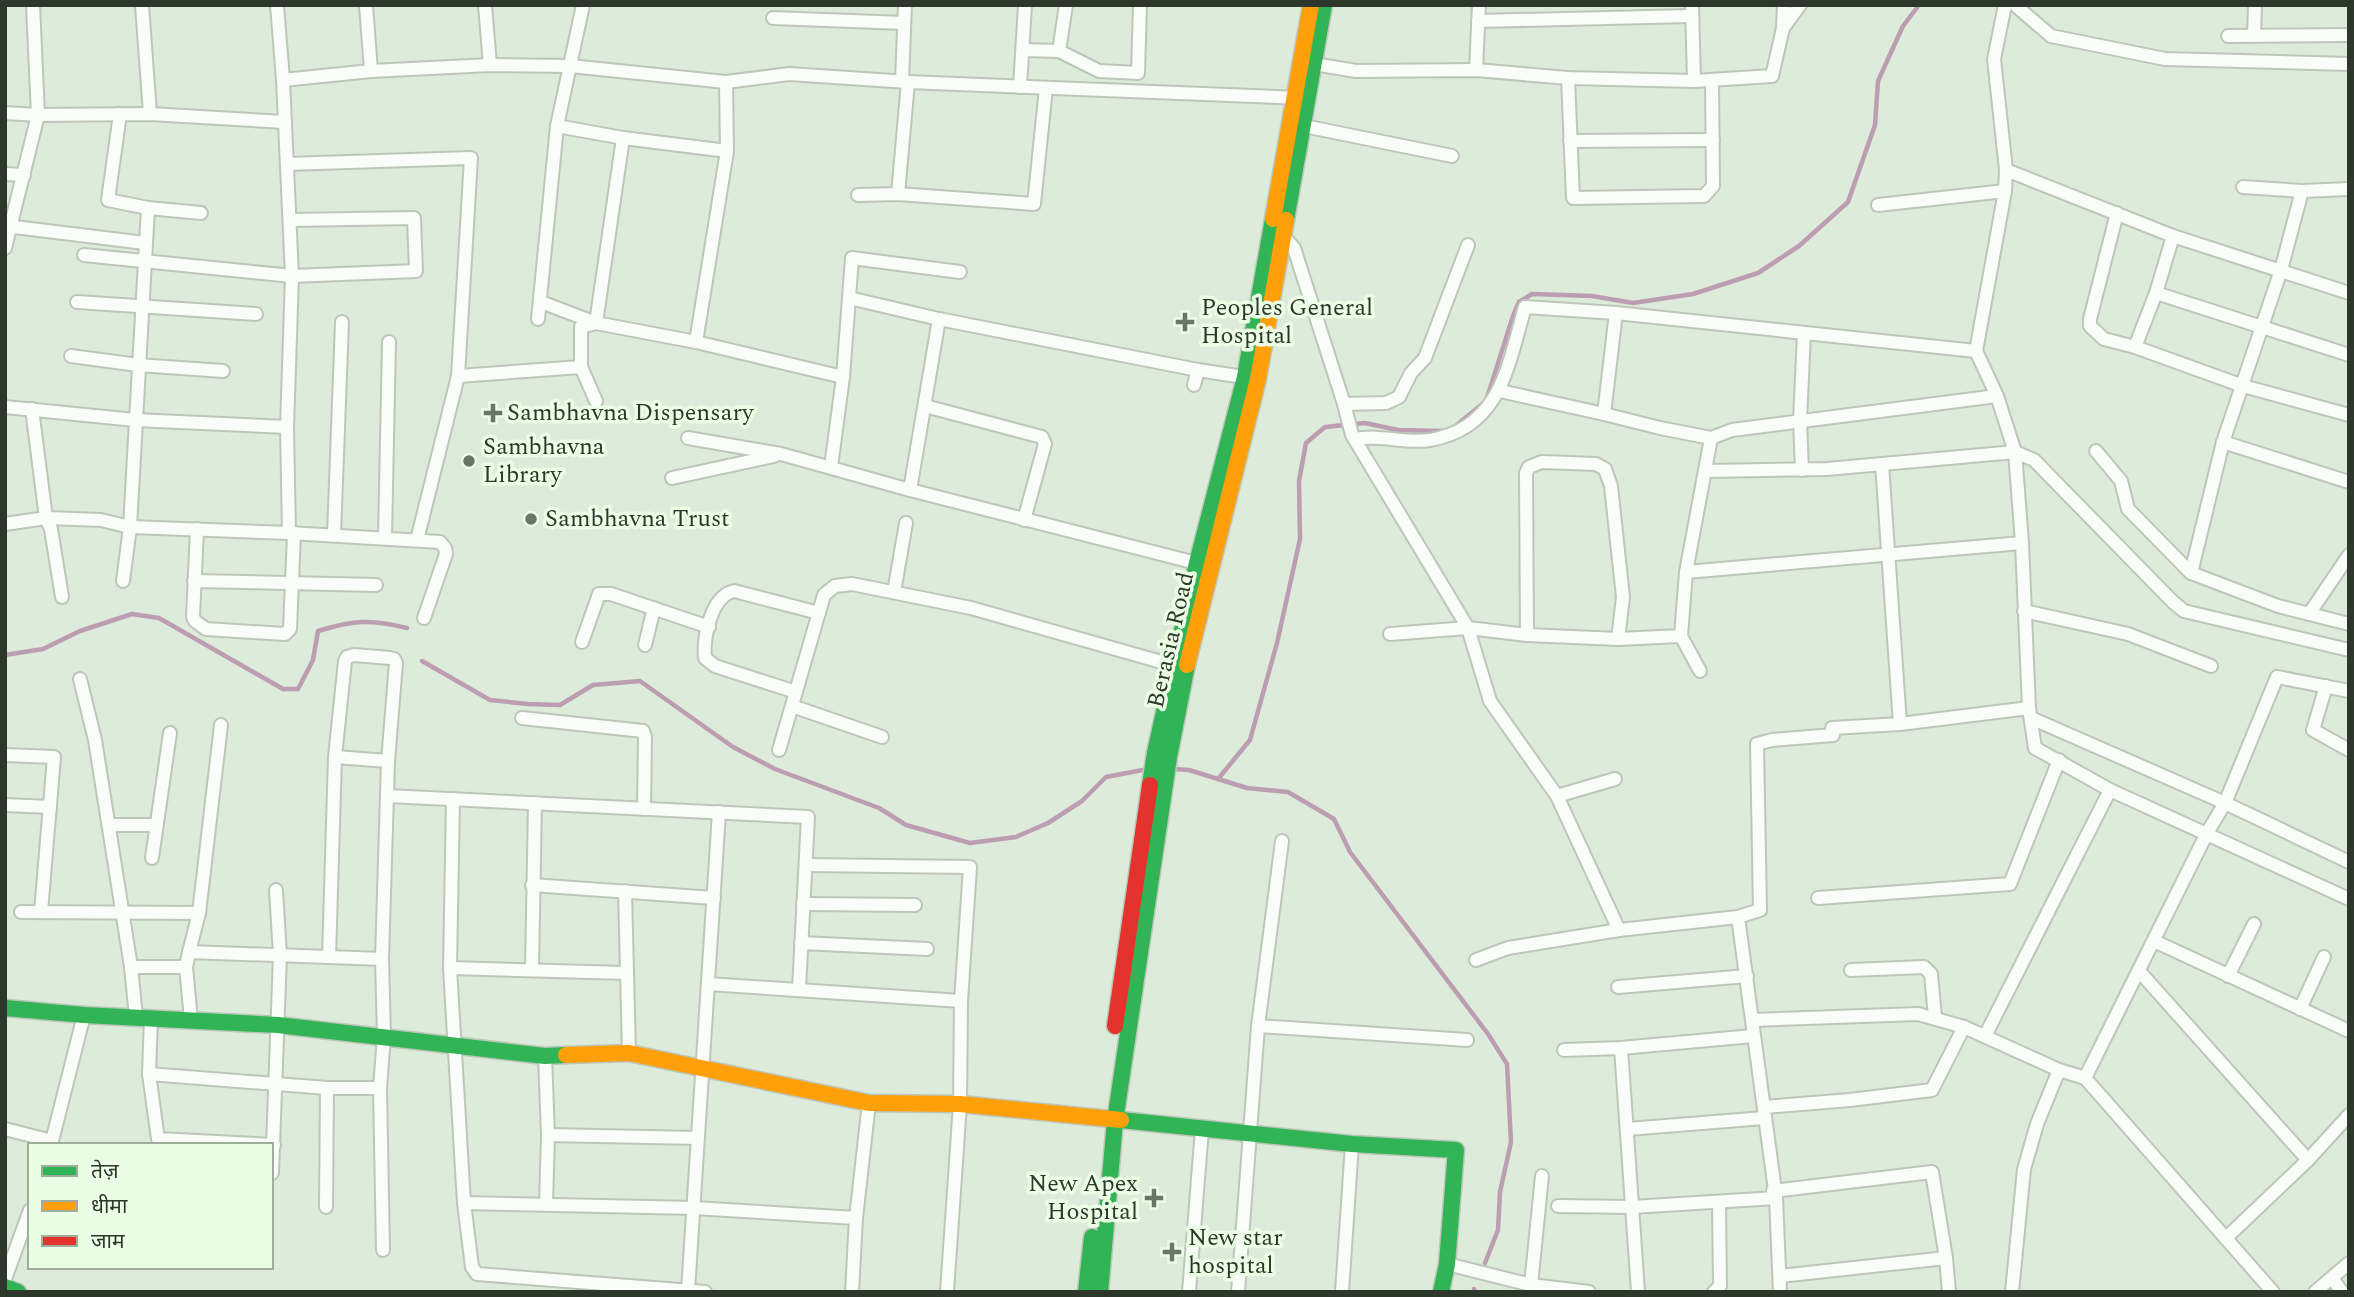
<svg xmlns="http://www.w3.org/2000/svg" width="2354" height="1297" font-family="Spectral,'Noto Sans Devanagari',serif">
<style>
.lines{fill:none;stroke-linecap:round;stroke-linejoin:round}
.stream{stroke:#bd9db1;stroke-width:4.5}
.street-casing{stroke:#bcc7b9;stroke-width:16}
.fast-casing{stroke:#bcc7b9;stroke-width:19}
.slow-casing{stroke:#bcc7b9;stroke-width:19}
.jam-casing{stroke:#bcc7b9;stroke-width:19}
.street{stroke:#fafcf9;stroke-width:12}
.fast{stroke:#30b455;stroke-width:16}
.slow{stroke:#ff9f0a;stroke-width:16}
.jam{stroke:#e5322d;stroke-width:16}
.poi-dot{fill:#6b7668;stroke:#e9fee5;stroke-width:2.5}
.labels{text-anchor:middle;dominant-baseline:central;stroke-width:7;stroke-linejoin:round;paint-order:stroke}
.poi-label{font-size:24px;fill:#2d372b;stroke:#e9fee5;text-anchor:start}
.street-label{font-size:24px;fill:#2d372b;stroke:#e9fee5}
</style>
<rect width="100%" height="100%" fill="#ddebda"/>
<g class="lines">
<g class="stream">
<path d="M1453 428 1486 401 1513 316 1519 302 1532 294 1592 296 1633 303 1693 294 1758 273 1799 246 1848 202 1875 125 1878 81 1903 26 1919 5"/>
<path d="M5 655 43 649 80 631 132 614 159 618 283 689H298L313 660 318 631C354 620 371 619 407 628"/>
<path d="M422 661 490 700 528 704 560 705 593 685 640 681 733 747 775 769 879 808 906 825 970 843 1016 837 1048 823 1082 801 1106 777 1148 769"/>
<path d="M1174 769 1189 770 1247 788 1288 792 1334 819 1350 852 1488 1034 1507 1064 1511 1142 1500 1192 1498 1230 1485 1263"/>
<path d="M1218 779 1250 740 1277 643 1300 539 1299 481 1306 443 1325 427 1365 423 1398 430 1442 431"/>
<path d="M1474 1289 1475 1292"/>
</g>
<defs>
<g id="street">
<path d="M142 5 150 114"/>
<path d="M277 5 283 80 292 276 287 427 289 533"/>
<path d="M366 5 371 71"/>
<path d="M485 5 490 65"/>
<path d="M1692 5 1694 81"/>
<path d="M2005 5 1994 59 2006 170 2005 191 1976 351 1997 396 2015 452 2022 543 2029 708 2035 748 2110 790 2349 899"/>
<path d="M2015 5 2051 36 2165 59 2349 64"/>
<path d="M773 18 904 23"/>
<path d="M1478 21 1691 16"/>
<path d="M1783 28 1800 5"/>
<path d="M2228 36 2349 35"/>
<path d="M2254 36 2255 5"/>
<path d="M1023 50 1059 51 1099 71 1138 73 1140 5"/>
<path d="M1059 51 1066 5"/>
<path d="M1314 64 1356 71 1476 70 1568 78 1694 81 1772 76 1783 28 1784 5"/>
<path d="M1476 70 1479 5"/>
<path d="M1568 78 1573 198 1704 196 1713 186 1712 81"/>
<path d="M283 80 371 71 490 65 570 66 726 82 789 74 908 82 898 194"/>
<path d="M902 81 905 5"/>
<path d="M908 82 1301 98"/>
<path d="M1020 87 1025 5"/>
<path d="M5 113 38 115 150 114 285 122"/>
<path d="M120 114 108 200 148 208 201 213"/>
<path d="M557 126 623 138 727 151"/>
<path d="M1304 126 1452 156"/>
<path d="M1570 141 1713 140"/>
<path d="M287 164 471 158 458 376 417 540"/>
<path d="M2006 170 2173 236 2349 293"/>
<path d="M5 174 24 175"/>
<path d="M2243 187 2302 191 2349 189"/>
<path d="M858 195 898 194 1034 204 1046 88"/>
<path d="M1878 205 2005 191"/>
<path d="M2117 213 2090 319V326L2104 339 2135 347 2156 293 2173 236"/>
<path d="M6 226 145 243"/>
<path d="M1284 237 1294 248 1344 404 1352 435 1468 628 1490 701 1557 796 1619 930"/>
<path d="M5 248 38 115 33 5"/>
<path d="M84 255 292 276 416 271 414 218 290 220"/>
<path d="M2156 293 2349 355"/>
<path d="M849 298 939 319 1198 370 1250 378"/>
<path d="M77 302 256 314"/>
<path d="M541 302 596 323 696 342 843 377"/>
<path d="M538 319 557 126 583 5"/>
<path d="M696 342 727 151 726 82"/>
<path d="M2135 347 2243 386 2349 415"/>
<path d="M71 356 138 365 223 371"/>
<path d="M458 376 581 367"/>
<path d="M1194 385 1198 370"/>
<path d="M1500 391 1604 414 1660 428 1711 438 1732 430 1997 396"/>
<path d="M596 401 581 367V327L596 323 623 138"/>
<path d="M1344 404 1386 403 1399 397 1411 373 1425 358 1468 245"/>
<path d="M925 406 1042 437 1045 444 1024 520"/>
<path d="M5 407 135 420 287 427"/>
<path d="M32 409 46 518 51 529 62 597"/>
<path d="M1604 414 1616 313"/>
<path d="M688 438 781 454 910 490 1204 565"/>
<path d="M1355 439C1380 434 1405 444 1430 440 1501 428 1508 365 1525 307L1616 313 1976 351"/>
<path d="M2223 442 2349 482"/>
<path d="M2096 451 2121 481 2128 509 2191 573 2278 606 2349 624"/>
<path d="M1882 464 1900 724"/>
<path d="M831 467 843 377 852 258 960 272"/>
<path d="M1802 470 1800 421 1804 333"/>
<path d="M1705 471 1827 469 2015 452 2034 460 2173 602 2184 611 2349 650"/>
<path d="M672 478 774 456"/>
<path d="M910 490 939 319"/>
<path d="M5 524 46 518 101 520 130 527 289 533 440 542 445 548 446 554 424 618"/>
<path d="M197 529 193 617 195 621 206 629 285 634 290 629 294 533"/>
<path d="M334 535 342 322"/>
<path d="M385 537 389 342"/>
<path d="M1686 572 2022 543"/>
<path d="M2191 573 2223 442 2281 270 2302 191"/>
<path d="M123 581 130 527 148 208"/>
<path d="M194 581 376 585"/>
<path d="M894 592 906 523"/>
<path d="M2024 611 2128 634 2211 666"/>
<path d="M2309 614 2349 555"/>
<path d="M1390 634 1468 628 1527 635 1618 639 1681 636 1686 572 1711 438"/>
<path d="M1527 635 1526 473 1529 467 1542 462 1596 464 1605 469 1611 486 1623 597 1618 639"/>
<path d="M1681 636 1700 671"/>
<path d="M582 642 599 594H611L709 627"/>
<path d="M645 645 654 608"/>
<path d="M80 679 95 740 131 967 136 1017"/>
<path d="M2326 686 2313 730 2349 750"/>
<path d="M796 692 715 666 705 658C703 638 711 596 734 591L819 613"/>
<path d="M792 706 882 737"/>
<path d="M522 718 643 731 645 737 644 809"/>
<path d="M2031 718 2225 803 2349 862"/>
<path d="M779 750 824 595 835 586 852 584 971 608 1179 667"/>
<path d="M5 755 54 757 41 912"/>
<path d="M335 757 388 761"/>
<path d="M388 796 808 817 799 989"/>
<path d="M1557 796 1615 779"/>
<path d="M453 799 450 968 464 1203 472 1267 477 1274 705 1292"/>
<path d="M5 805 50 807"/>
<path d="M109 825H156"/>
<path d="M152 858 170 733"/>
<path d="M806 865 970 867 961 1001"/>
<path d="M532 885 714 898"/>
<path d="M625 891 629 1053"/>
<path d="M1818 898 2010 884 2059 760"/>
<path d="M803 904 915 905"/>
<path d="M21 912 199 913 221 725"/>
<path d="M1738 917 1760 910 1757 744 1772 740 1833 735 1832 728 1900 724 2029 708"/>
<path d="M2154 941 2349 1031"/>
<path d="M801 943 927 949"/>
<path d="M189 952 199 913"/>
<path d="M329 957 335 757 345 661 347 657 354 655 390 658 394 659 396 663 388 761 382 959 384 1036 380 1088 383 1250"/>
<path d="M1476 960 1508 948 1619 930 1738 917 1776 1198 1780 1292"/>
<path d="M131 967H186L189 952 382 959"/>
<path d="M186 967 191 1020"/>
<path d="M450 968 626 973"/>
<path d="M532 969 535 803"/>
<path d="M1851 970 1924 967 1931 974 1935 1017"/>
<path d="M2139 971 2308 1160"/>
<path d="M2228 976 2254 924"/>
<path d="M708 984 961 1001 960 1104 947 1292"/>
<path d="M1618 987 1747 976"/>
<path d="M2300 1009 2324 957"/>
<path d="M151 1018 149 1074 158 1139 274 1145"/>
<path d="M1752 1020 1918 1014 1964 1027 2059 1070 2085 1078 2273 1292"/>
<path d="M1258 1026 1467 1040"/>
<path d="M1985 1036 2110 790"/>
<path d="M1621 1048 1638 1292"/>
<path d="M1564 1050 1621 1048 1753 1036"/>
<path d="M545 1056 548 1135 546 1204"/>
<path d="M149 1074 327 1088H380"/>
<path d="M2085 1078 2207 833 2225 803 2277 677 2349 691"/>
<path d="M1764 1107 1850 1100 1932 1090 1964 1027"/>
<path d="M5 1129 52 1141"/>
<path d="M1628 1129 1764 1118"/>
<path d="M548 1135 698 1138"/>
<path d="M51 1145 84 1015"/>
<path d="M272 1173 280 955 276 890"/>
<path d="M1773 1191 1932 1172 1946 1258 1949 1292"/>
<path d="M464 1203 694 1208 856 1218"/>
<path d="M1558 1206 1632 1207 1776 1198"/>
<path d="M326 1207 327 1088"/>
<path d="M2226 1238 2308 1160 2349 1115"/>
<path d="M1447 1264 1531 1285 1589 1292"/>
<path d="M1780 1276 1946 1258"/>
<path d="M2332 1278 2342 1292"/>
<path d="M5 1279 30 1210"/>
<path d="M1531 1285 1542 1176"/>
<path d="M688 1291 719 812"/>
<path d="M852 1292 856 1218 869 1103"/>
<path d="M1189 1292 1202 1129"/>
<path d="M1238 1292 1258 1026 1282 841"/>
<path d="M1342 1292 1352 1144"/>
<path d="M1714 1292 1720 1286 1719 1203"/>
<path d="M2012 1292 2024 1169 2037 1124 2059 1070"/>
<path d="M2315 1292 2349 1263"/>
</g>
<g id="fast">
<path d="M1286 220 1324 5"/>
<path d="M1150 785 1155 753 1197 563 1245 377 1273 219"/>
<path d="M5 1008 84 1015 278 1025 545 1056 566 1055"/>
<path d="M1121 1120 1352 1144 1456 1150 1447 1264 1441 1292"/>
<path d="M5 1287 18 1292"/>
<path d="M1086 1292 1092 1237"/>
<path d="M1100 1292 1115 1121 1169 757 1187 665"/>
</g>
<g id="slow">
<path d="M1273 219 1311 5"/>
<path d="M1187 665 1258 379 1286 220"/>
<path d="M566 1055 629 1053 869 1103 960 1104 1121 1120"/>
</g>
<path id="jam" d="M1115 1026 1150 785"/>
</defs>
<use href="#street" class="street-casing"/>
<use href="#fast" class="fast-casing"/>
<use href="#slow" class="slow-casing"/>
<use href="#jam" class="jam-casing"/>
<use href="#street" class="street"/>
<use href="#fast" class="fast"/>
<use href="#slow" class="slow"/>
<use href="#jam" class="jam"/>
</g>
<g class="poi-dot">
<path d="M1181.5 311.5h7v7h7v7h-7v7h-7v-7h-7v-7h7z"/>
<path d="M489.5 402.5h7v7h7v7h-7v7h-7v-7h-7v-7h7z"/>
<circle cx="469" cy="461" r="7"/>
<circle cx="531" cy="519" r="7"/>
<path d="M1150.5 1187.5h7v7h7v7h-7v7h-7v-7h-7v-7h7z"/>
<path d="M1168.5 1241.5h7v7h7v7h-7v7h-7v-7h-7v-7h7z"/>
</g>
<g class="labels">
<g class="poi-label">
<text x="1201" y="308">Peoples General<tspan x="1201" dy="28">Hospital</tspan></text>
<text x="507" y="413">Sambhavna Dispensary</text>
<text x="483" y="447">Sambhavna<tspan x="483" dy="28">Library</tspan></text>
<text x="545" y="519">Sambhavna Trust</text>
<text x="1138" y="1184" text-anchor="end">New Apex<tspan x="1138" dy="28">Hospital</tspan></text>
<text x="1188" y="1238">New star<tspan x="1188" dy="28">hospital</tspan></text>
</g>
<g class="street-label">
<text transform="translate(1171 640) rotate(-77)">Berasia Road</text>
</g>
</g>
<rect width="2354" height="1297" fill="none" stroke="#2d372b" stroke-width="14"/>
<rect x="28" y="1143" width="245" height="126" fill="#e9fee5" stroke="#9eae9b" stroke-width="2"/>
<rect x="42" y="1166" width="35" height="10" fill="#30b455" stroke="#9eae9b" stroke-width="2"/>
<text x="91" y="1178" font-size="21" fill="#2d372b">तेज़</text>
<rect x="42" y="1201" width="35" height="10" fill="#ff9f0a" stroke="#9eae9b" stroke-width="2"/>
<text x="91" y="1213" font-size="21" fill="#2d372b">धीमा</text>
<rect x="42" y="1236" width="35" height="10" fill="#e5322d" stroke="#9eae9b" stroke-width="2"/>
<text x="91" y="1248" font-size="21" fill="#2d372b">जाम</text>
</svg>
